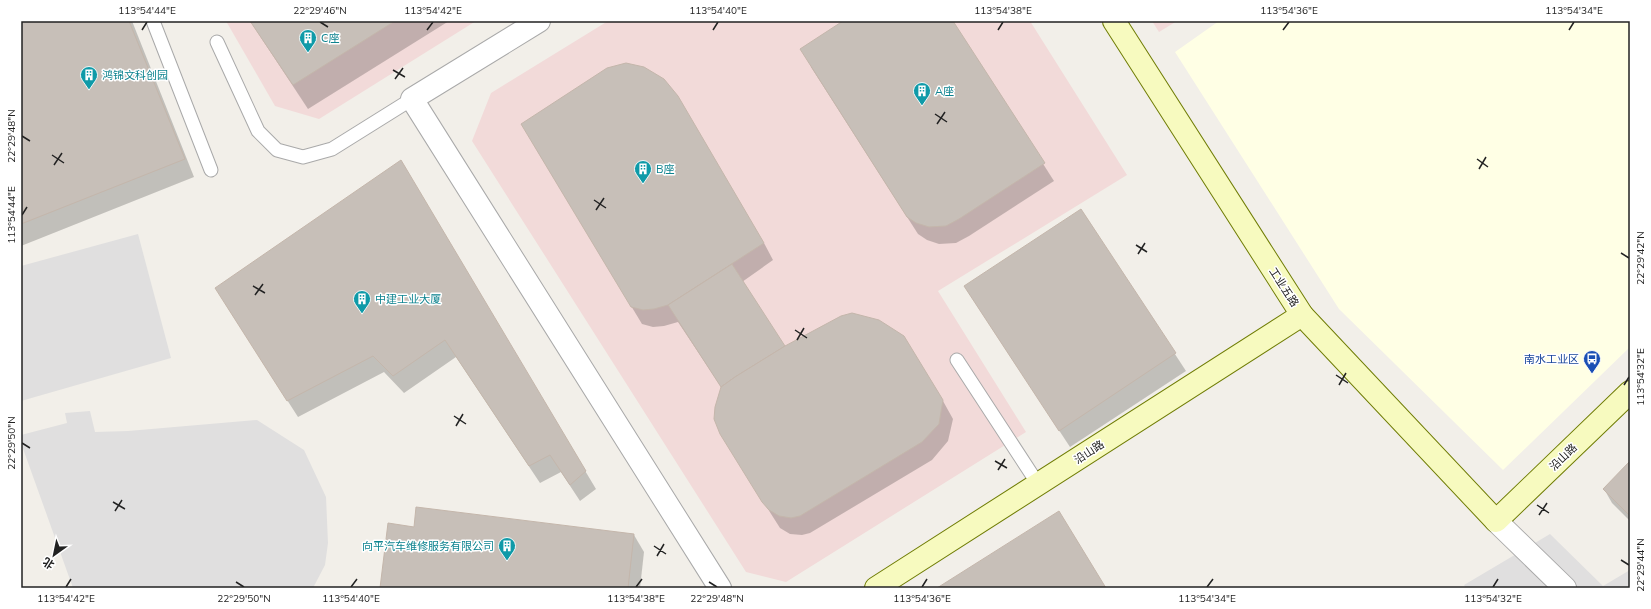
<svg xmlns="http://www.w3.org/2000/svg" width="1651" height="609" font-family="Mulish,'Noto Sans SC',sans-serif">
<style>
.residential{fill:#e0dfdf}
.commercial{fill:#f2dad9}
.education{fill:#ffffe5}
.shadow{fill:#0003}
.building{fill:#c7bfb8;stroke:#c4b6ab}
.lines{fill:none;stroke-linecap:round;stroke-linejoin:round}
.lane-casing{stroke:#a9a9a9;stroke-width:15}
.street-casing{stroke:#a9a9a9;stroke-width:24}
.secondary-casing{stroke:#707d05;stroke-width:24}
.lane{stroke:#fff;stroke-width:13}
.street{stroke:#fff;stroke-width:22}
.secondary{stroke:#f7fabf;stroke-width:22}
.ticks{fill:none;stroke:#222;stroke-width:1.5}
.labels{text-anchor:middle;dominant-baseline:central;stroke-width:3;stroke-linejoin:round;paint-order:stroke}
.culture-label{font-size:11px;fill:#0d838f;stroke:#fff;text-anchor:start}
.street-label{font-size:11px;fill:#222;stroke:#fff}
.transit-label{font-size:11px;fill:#164399;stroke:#fff;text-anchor:end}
.neatline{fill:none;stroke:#222;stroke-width:1.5}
.ticks-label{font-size:10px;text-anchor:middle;fill:#222}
</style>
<rect width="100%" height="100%" fill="#f2efe9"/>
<g class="residential">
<path d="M138 234 171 358 21 401V266Z"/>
<path d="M90 411 95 432 128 431 257 420 304 450 326 497 328 543 325 565 313 588H73L21 443V435L67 423 65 413Z"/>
<path d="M1550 534 1603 586 1630 570V588H1466L1464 585Z"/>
</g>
<g class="commercial">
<path d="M226 21H476L319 119 275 106Z"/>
<path d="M608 21H1030L1127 175 938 291 1026 432 786 582 746 572 472 141 491 93Z"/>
<path d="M1152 21H1177L1159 32Z"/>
</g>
<path class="education" d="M1219 21H1630V347L1503 470 1339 309 1175 52Z"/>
<g class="shadow">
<path d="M21 21H132L194 177 21 246Z"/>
<path d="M250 21H449L308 109Z"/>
<path d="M845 21H952L1054 181 969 236 956 243 939 244 927 240 918 234 811 67Z"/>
<path d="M532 142 764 243 773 260 742 282 785 348 852 314 878 321 943 401 953 419 948 441 932 460 810 533 802 535 790 534 780 528 731 451 722 388 678 322 664 326 653 327 642 324Z"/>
<path d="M400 162 596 489 580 501 561 472 540 483 456 357 404 393 384 372 298 417 226 305Z"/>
<path d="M1081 210 1186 371 1070 447 965 287Z"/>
<path d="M1630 463V521L1612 503 1604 489Z"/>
<path d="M415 528 634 535 644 552 640 588H381Z"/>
</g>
<g class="building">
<path d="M21 21H129L185 159 21 224Z"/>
<path d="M250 21H395L293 85Z"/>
<path d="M843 21H953L1045 163 959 219 946 226 929 227 916 223 907 217 800 49Z"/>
<path d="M626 63 644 67 664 79 678 96 764 243 668 305 654 309 643 310 631 307 521 124 607 68Z"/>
<path d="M401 160 586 471 570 485 550 455 529 466 445 340 393 376 373 356 287 401 215 288Z"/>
<path d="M1081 209 1176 353 1059 431 964 286Z"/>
<path d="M732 264 785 346 735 377 721 387 668 305Z"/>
<path d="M852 313 879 320 904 336 943 400 939 424 922 442 800 516 791 518 779 516 769 510 762 502 720 434 714 419 715 407 721 387 735 377 785 346 841 316Z"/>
<path d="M1630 461V516L1603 489Z"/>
<path d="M416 507 634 534 628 588H380L388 523 414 527Z"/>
<path d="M1059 511 1106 588H937Z"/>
</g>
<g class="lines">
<defs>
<g id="lane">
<path d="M153 21 211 170"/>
<path d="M217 42 258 131 277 150 303 157 332 149 412 99"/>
<path d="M957 360 1038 484"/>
</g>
<g id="street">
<path d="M539 21 412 99 720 588"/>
<path d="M1496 521 1565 588"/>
</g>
<g id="secondary">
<path d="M1114 21 1302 315 1496 521 1630 392"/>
<path d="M876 588 1302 315"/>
</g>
</defs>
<use href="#lane" class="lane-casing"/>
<use href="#street" class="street-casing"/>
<use href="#secondary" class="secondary-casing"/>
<use href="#lane" class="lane"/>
<use href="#street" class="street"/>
<use href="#secondary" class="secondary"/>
</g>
<path class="ticks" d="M320 22 328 27M142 30 147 22M427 30 433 22M713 30 718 22M998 30 1003 22M1283 30 1289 22M1569 30 1574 22M393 70 405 77M395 79 403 68M935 114 947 122M937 124 945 112M22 136 30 141M52 155 64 163M1477 159 1488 167M54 165 62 153M1479 169 1486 157M594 200 606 208M596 210 604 198M22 215 27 207M1136 245 1147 252M1621 253 1629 258M1138 254 1145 243M253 286 265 293M255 295 263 284M795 330 807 338M797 340 804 328M1336 375 1348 383M1339 385 1346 373M1624 385 1629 377M454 416 466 424M456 426 463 414M22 443 30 448M995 461 1007 468M998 470 1005 459M113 502 125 509M1537 505 1549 513M115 511 122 500M1539 515 1547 503M654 546 666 554M657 556 664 544M1621 560 1629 565M236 582 244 587M709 582 717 587M66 587 71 579M351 587 357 579M636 587 642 579M922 587 927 579M1207 587 1213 579M1493 587 1498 579"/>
<defs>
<symbol id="building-pin" viewBox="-11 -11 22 30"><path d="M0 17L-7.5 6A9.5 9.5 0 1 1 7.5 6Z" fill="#0f9aa8" stroke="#fff"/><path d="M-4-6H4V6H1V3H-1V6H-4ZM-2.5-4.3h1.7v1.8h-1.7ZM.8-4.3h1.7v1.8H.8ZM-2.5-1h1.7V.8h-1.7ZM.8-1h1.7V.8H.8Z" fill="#fff"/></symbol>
<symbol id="bus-pin" viewBox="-11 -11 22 30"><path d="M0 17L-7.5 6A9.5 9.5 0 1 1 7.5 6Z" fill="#1a4fb4" stroke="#fff"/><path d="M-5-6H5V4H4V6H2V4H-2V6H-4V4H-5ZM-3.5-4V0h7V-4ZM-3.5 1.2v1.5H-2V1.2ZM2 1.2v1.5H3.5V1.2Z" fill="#fff"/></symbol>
</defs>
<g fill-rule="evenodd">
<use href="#building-pin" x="298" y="28" width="20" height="27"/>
<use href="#building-pin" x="79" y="65" width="20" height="27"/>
<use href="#building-pin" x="912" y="81" width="20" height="27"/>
<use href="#building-pin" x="633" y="159" width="20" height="27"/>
<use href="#building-pin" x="352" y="289" width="20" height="27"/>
<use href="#bus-pin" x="1582" y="349" width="20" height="27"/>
<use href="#building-pin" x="497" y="536" width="20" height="27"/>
</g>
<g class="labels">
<g class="culture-label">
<text x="321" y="38">C座</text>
<text x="102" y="75">鸿锦文科创园</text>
<text x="935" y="91">A座</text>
<text x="656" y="169">B座</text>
<text x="375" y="299">中建工业大厦</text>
<text x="494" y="546" text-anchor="end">向平汽车维修服务有限公司</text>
</g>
<g class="street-label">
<text transform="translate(1284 287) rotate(57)">工业五路</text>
<text transform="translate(1089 452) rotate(-33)">沿山路</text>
<text transform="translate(1563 457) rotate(-44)">沿山路</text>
</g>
<g class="transit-label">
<text x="1579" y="359">南水工业区</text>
</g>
</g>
<rect width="1651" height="609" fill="none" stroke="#ffffff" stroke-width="44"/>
<g transform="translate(54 555) rotate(213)" stroke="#ffffff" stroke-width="3" paint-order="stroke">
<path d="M0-3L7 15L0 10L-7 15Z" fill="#222222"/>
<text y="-6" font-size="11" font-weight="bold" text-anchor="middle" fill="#222222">北</text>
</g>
<rect x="22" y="22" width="1607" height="565" class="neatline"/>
<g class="ticks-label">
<text x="147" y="14">113°54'44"E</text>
<text x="320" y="14">22°29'46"N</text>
<text x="433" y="14">113°54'42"E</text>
<text x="718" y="14">113°54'40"E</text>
<text x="1003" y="14">113°54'38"E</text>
<text x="1289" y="14">113°54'36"E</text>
<text x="1574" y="14">113°54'34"E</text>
<text transform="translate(11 136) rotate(-90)" y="4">22°29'48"N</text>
<text transform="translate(11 215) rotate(-90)" y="4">113°54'44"E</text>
<text transform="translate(1640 258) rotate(-90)" y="4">22°29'42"N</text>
<text transform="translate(1640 377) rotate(-90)" y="4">113°54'32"E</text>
<text transform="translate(11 443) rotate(-90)" y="4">22°29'50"N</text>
<text transform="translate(1640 565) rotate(-90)" y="4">22°29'44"N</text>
<text x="66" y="602">113°54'42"E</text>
<text x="244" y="602">22°29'50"N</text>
<text x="351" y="602">113°54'40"E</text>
<text x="636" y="602">113°54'38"E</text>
<text x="717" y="602">22°29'48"N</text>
<text x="922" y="602">113°54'36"E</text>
<text x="1207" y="602">113°54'34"E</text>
<text x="1493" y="602">113°54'32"E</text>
</g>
</svg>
